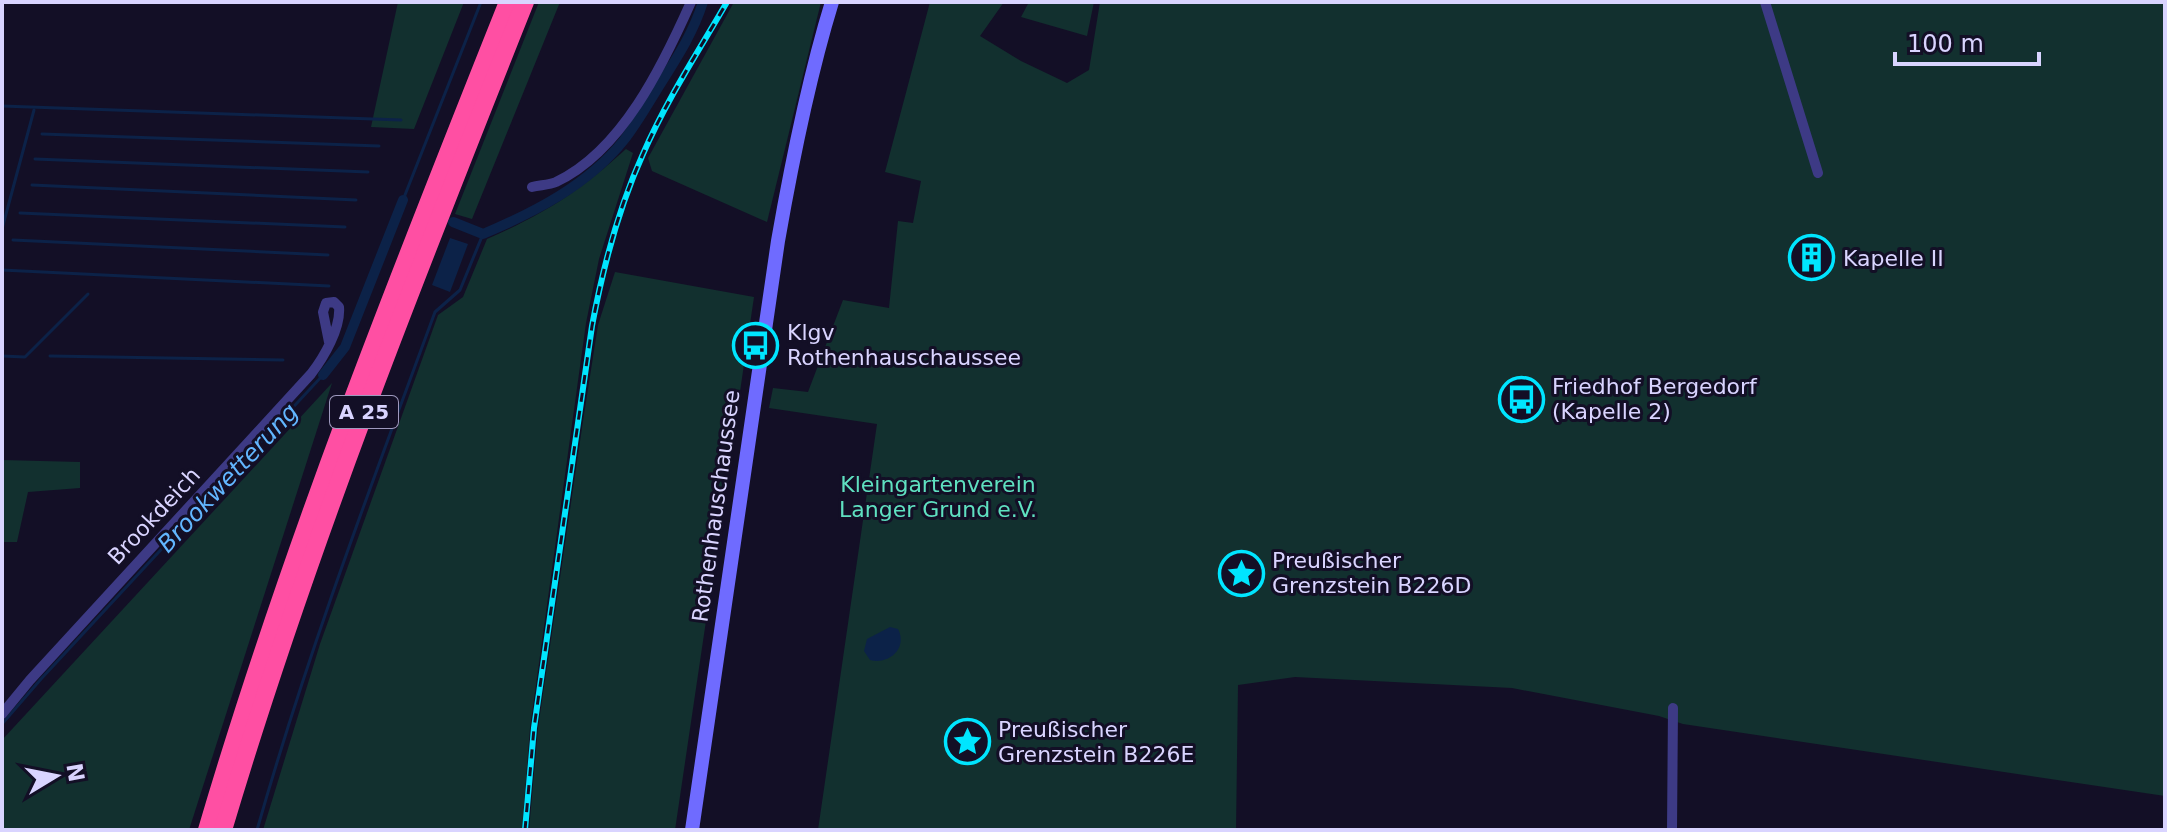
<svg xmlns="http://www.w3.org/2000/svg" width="2167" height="832" font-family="'DejaVu Sans',sans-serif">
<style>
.green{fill:#12302f}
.water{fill:#0c2248}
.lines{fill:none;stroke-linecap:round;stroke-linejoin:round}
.stream{stroke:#0c2248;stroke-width:3}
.canal{stroke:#0c2248;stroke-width:10}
.minor{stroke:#3d3a85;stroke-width:10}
.secondary{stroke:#6f6bff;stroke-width:14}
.motorway{stroke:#ff4fa3;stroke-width:18}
.rail-casing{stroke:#00e5ff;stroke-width:6}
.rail{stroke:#130f26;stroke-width:3;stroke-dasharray:9;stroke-linecap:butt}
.labels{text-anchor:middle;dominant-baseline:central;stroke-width:6;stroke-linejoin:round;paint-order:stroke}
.shield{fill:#130f26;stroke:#9e99be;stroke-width:2}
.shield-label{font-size:20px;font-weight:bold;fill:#d9d4ff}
.poi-label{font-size:22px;fill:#d9d4ff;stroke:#130f26;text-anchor:start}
.park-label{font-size:22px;fill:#5fe0c0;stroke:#130f26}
.street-label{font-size:22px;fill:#d9d4ff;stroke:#130f26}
.water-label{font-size:24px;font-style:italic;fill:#62b6ff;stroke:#130f26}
</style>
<rect width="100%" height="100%" fill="#130f26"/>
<g class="green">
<path d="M398 2H464L414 129 371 127Z"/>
<path d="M539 2H560L472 219 455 214Z"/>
<path d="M734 2H821L767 222 652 171 648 158Z"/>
<path d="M930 2H1004L980 36 1021 61 1067 83 1089 70 1100 2H2165V796L1683 724 1659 716 1512 688 1295 677 1238 685 1236 830H818L877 424 769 408 773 388 808 392 843 300 889 308 898 221 913 223 921 181 885 172Z"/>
<path d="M1029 2H1094L1087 36 1021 17Z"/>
<path d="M626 149 633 153 599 259 586 323 530 728 522 830H263L320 644 438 315 463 297 487 239C544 214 579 192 626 149Z"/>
<path d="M615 272 754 297 675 830H529L538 728 583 421 598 325Z"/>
<path d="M332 383 189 830 2 828V740Z"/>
<path d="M2 460 80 462V488L28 492 17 542H2Z"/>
</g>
<g class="water">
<path d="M450 238 468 244 450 292 432 285Z"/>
<path d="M890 627 898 629C908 648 889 665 870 660L864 651 867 639Z"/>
</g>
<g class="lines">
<g class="stream">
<path d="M2 106 401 120"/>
<path d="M42 134 379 146"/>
<path d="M35 159 368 172"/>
<path d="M32 185 356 200"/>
<path d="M403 200 481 2"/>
<path d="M20 213 345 227"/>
<path d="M2 229 34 110"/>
<path d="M13 240 328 255"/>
<path d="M2 270 329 286"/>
<path d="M2 356 25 357 88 294"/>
<path d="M50 356 283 360"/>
<path d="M2 724 41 679 323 375"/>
<path d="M257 830C307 654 372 483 435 312L460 290 483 234"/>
</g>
<g class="canal">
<path d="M453 222 483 234C535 212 588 185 624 140 638 122 649 102 661 83 678 56 693 33 703 2"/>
<path d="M323 375 345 347 403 200"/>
</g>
<g class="minor">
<path d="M1765 2 1818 173"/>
<path d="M532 187C540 185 549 185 556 182 622 151 663 65 691 2"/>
<path d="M2 714 30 680 311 374C324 357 341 328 339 307L334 302 326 303 323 312 329 342"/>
<path d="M1672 830 1673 708"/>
</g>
<path class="secondary" d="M692 830 778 241C792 161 808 80 832 2"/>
<g class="motorway">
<path d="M207 830C290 548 399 275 508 2"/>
<path d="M223 830C307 548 416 275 525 2"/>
</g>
<defs>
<path id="rail" d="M525 830 534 728 592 326C603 267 618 209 643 154 666 101 698 52 727 2"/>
</defs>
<use href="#rail" class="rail-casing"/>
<use href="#rail" class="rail"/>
</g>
<defs>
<symbol id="building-ring" viewBox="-11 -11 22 22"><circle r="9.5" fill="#130f26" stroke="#00e5ff" stroke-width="1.5"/><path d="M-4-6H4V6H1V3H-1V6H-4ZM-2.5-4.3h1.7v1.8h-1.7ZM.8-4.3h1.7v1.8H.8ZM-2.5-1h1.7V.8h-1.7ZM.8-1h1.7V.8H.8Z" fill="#00e5ff"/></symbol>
<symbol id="bus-ring" viewBox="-11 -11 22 22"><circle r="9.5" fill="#130f26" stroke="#00e5ff" stroke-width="1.5"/><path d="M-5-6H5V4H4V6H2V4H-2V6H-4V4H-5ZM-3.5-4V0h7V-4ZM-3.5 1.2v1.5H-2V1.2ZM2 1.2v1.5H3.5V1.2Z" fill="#00e5ff"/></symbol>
<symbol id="sight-ring" viewBox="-11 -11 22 22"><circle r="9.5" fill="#130f26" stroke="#00e5ff" stroke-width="1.5"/><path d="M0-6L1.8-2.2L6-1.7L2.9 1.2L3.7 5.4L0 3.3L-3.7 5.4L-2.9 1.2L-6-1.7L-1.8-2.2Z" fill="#00e5ff"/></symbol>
</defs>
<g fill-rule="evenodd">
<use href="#building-ring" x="1786" y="232" width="51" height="51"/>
<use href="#bus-ring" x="730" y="320" width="51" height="51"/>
<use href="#bus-ring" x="1496" y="374" width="51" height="51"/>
<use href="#sight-ring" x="1216" y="548" width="51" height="51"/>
<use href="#sight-ring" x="942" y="716" width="51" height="51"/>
</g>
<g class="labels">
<rect class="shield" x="330" y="396" width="68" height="32" rx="6"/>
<g class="shield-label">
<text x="364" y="412">A 25</text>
</g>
<g class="poi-label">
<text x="1843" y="258">Kapelle II</text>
<text x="787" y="332">Klgv<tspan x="787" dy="25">Rothenhauschaussee</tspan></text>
<text x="1552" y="386">Friedhof Bergedorf<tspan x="1552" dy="25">(Kapelle 2)</tspan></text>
<text x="1272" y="560">Preußischer<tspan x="1272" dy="25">Grenzstein B226D</tspan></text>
<text x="998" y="729">Preußischer<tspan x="998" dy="25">Grenzstein B226E</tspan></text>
</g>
<g class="park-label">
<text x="938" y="484">Kleingartenverein<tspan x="938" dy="25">Langer Grund e.V.</tspan></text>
</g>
<g class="street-label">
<text transform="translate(716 506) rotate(-82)">Rothenhauschaussee</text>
<text transform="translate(154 516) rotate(-47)">Brookdeich</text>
</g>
<g class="water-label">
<text transform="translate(228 478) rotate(-47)">Brookwetterung</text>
</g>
</g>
<rect width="2167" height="832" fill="none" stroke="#d9d4ff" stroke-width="8"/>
<g transform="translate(56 776) rotate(80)" stroke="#130f26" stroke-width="6" paint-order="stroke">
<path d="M0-6L14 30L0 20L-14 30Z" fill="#d9d4ff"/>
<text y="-12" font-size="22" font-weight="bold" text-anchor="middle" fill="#d9d4ff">N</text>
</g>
<path d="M1895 52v12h144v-12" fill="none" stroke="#d9d4ff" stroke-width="4"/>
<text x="1907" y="52" font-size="24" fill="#d9d4ff" stroke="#130f26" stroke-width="6" paint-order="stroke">100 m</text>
</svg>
